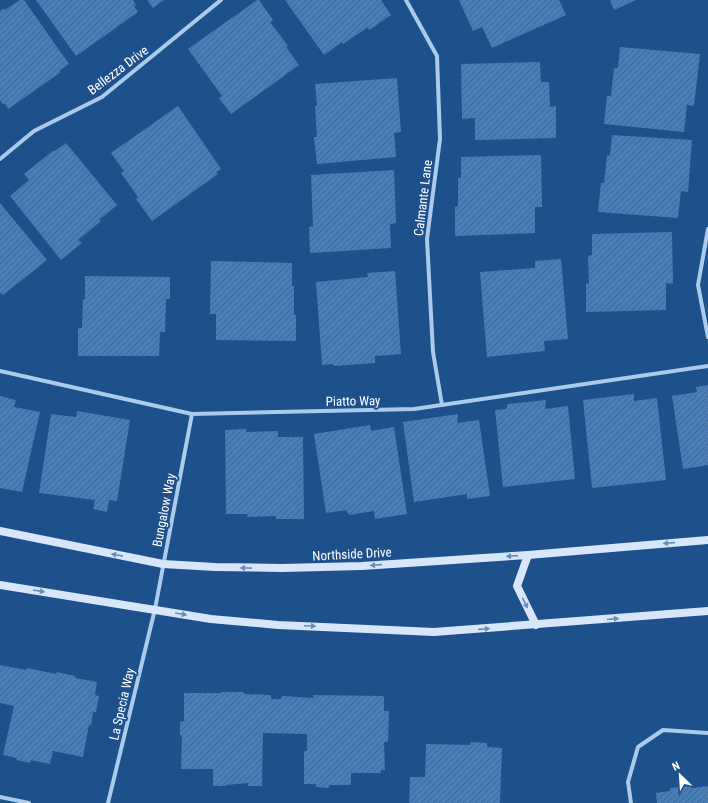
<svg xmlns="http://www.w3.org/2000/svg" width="708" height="803" font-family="'Roboto Condensed',sans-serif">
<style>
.building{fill:url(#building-hatch)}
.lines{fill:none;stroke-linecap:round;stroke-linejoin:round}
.street{stroke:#abcaec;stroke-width:4}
.secondary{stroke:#d7e7f9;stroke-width:8}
.oneway{fill:#688db8}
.labels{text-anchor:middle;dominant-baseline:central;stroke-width:4;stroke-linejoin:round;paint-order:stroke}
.street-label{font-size:13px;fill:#fff;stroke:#1e518c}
</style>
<defs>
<pattern id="building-hatch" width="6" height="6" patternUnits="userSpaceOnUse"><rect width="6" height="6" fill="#4b7db5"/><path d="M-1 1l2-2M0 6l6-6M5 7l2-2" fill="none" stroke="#4b6786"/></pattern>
</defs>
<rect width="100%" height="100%" fill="#1e518c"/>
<g class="building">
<path d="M20 0H24L69 64 59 71 61 72 8 109 5 104H3L0 100V11L4 8 5 10Z"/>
<path d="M36 0H133L136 5 134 6 138 12 76 56Z"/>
<path d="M147 0H164L153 8Z"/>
<path d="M257 0H259L273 20 270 22 288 46 286 47 299 65 231 114 219 98 222 96 188 49Z"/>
<path d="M285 0H381L391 15 369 30 368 27 343 44 342 42 324 55Z"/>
<path d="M459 0H559L566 15 492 48 482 27 473 31Z"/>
<path d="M610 0H636L614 10Z"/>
<path d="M620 47 700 54 694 106 687 105 684 132 604 124 607 96H611L614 68H618Z"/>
<path d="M540 62 541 82H549L550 107 556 106V138L475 140V118L462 119 461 64Z"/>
<path d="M397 78 401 132 394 133 396 157 317 164 314 137H317L315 106H317L315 84Z"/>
<path d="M178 106 221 169 216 172 218 174 152 221 136 199 138 197 121 173 124 171 111 153Z"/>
<path d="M612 135 692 140 688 192 681 191 678 218 598 212 601 183H604L607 155 610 156Z"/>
<path d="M66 143 117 205 99 220 101 221 78 240 82 243 61 260 10 196 29 180 24 174 54 150 55 151Z"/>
<path d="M541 155 542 207H535V233L455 236V207L458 206V178H461V157Z"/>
<path d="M394 170 396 223 390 224 391 248 310 253 309 227 313 226 311 175Z"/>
<path d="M0 203 47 260 3 295 1 293 0 294Z"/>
<path d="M672 232 673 284 666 283V310L586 312V283L589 284 588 256 592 255V234Z"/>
<path d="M561 259 568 339 544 341 545 351 487 357 480 272 535 268V261Z"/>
<path d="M211 261 292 263V286H294V315H296V341L216 340V314H210Z"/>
<path d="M395 271 401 354 375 356V363L334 366 333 364 322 365 316 282 368 277 367 273Z"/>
<path d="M85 276 170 277V299H166L165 332H160L159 356H78V328H82L83 299H85Z"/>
<path d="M708 385V465L683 469 672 396 697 392 696 387Z"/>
<path d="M634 394V401L657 398 666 480 592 488 583 400Z"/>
<path d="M0 396 16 400 14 407 40 412 22 492 0 488Z"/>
<path d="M546 400 545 409 568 406 575 479 503 487 495 410 506 409 508 404Z"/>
<path d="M77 411 130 420 117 501 109 500 107 512 93 509 95 500 39 493 51 414 76 417Z"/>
<path d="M458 414 457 423 479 420 490 496 467 499V494L414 502 403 422Z"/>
<path d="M370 425 371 431 394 427 407 514 375 519 374 511 349 515 346 510 326 513 314 434Z"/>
<path d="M246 429V432L278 431V437H303L304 519H276V516L247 517 248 514H226L225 430Z"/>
<path d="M0 665 26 670 27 668 56 674 57 672 75 676V678L97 682 95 695 99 696 96 712H93L91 726 89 724 83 757 53 751 50 764 31 760 30 763 16 760 17 758 3 755 14 706 0 703Z"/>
<path d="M221 692H244V694L271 695V699H281L282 696 314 698 313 695 384 696V711H389L388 742H384L385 770H381V773H351V785H329V788L316 787V784H304V751H307V734L263 733 262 786H248V783L226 785V786H213V769H181L182 736 180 735V722L184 721V693H222Z"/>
<path d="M471 742 487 743V747L502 748 500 803H409L410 777H425L426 744 470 745Z"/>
<path d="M691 786V788L708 786V803H657L656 793 670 791V788Z"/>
</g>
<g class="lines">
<g class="street">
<path d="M406 0 437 56 440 139 427 239 433 352 442 405"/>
<path d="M0 159 34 131 102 97 221 0"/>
<path d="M708 229 698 285 708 337"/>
<path d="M0 371 192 414 414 409 708 366"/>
<path d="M0 797 29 803"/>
<path d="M108 803 155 609 192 414"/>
<path d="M631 803 628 782 638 747 663 730 708 733"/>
</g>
<g class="secondary">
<path d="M0 531 163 564 215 567 282 568 362 566 528 555 708 540"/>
<path d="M528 555 517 586 536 625"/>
<path d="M0 585 211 619 278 625 434 632 708 611"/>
</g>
</g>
<defs><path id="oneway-solid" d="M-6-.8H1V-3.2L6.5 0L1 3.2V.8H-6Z"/></defs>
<g class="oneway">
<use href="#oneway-solid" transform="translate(669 543) rotate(176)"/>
<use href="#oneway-solid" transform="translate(117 555) rotate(-169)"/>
<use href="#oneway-solid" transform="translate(512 556) rotate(176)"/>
<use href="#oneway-solid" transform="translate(376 565) rotate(176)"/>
<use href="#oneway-solid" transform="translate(246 568) rotate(-179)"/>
<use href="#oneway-solid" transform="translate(39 591) rotate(9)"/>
<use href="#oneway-solid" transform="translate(525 603) rotate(64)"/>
<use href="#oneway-solid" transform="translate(181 614) rotate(9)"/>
<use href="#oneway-solid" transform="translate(613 619) rotate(-5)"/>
<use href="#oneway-solid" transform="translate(310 626) rotate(3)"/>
<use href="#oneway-solid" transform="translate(484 629) rotate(-4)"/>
</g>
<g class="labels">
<g class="street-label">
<text transform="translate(118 70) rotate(-37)">Bellezza Drive</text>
<text transform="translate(423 198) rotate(-83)">Calmante Lane</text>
<text transform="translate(353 401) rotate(-1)">Piatto Way</text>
<text transform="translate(164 510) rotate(-79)">Bungalow Way</text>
<text transform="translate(352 554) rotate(-3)">Northside Drive</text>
<text transform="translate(122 704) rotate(-77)">La Specia Way</text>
</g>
</g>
<g transform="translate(680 775) rotate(335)" stroke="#1e518c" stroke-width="3" paint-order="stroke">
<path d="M0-3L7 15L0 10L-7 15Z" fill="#ffffff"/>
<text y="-6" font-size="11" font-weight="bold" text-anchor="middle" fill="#ffffff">N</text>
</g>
</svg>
